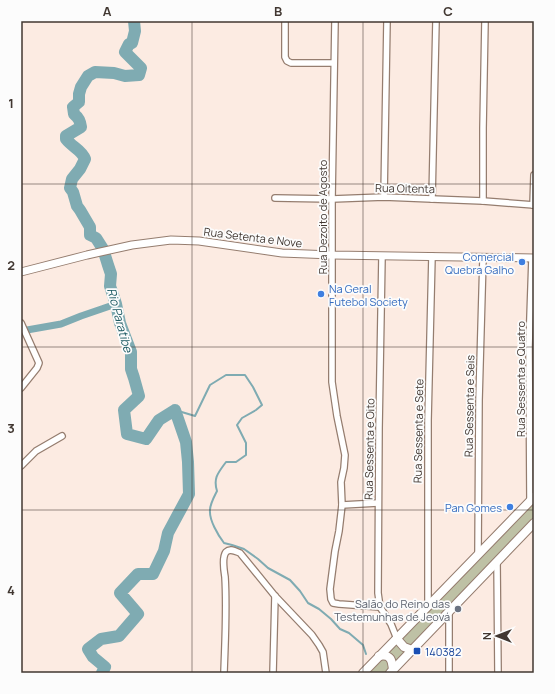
<svg xmlns="http://www.w3.org/2000/svg" width="555" height="694" font-family="Manrope,sans-serif">
<style>
.green{fill:#bec1a5}
.lines{fill:none;stroke-linecap:round;stroke-linejoin:round}
.stream{stroke:#7fabb2;stroke-width:2}
.canal{stroke:#7fabb2;stroke-width:7}
.river{stroke:#7fabb2;stroke-width:12}
.minor-casing{stroke:#957d6f;stroke-width:8}
.tertiary-casing{stroke:#957d6f;stroke-width:9}
.primary-casing{stroke:#957d6f;stroke-width:10}
.minor{stroke:#fff;stroke-width:5.5}
.tertiary{stroke:#fff;stroke-width:7}
.primary{stroke:#fff;stroke-width:8}
.grid{fill:none;stroke:#413731;stroke-width:1;stroke-opacity:0.55}
.shop-dot{fill:#3f7fe0;stroke:#fcfcfc;stroke-width:1.5}
.worship-dot{fill:#6b7280;stroke:#fcfcfc;stroke-width:1.5}
.transit-dot{fill:#1a4fb4;stroke:#fcfcfc;stroke-width:1.5}
.labels{text-anchor:middle;dominant-baseline:central;stroke-width:3.5;stroke-linejoin:round;paint-order:stroke}
.street-label{font-size:11px;fill:#413731;stroke:#fcfcfc}
.shop-label{font-size:11px;fill:#366cbe;stroke:#fcfcfc;text-anchor:end}
.worship-label{font-size:11px;fill:#5b616d;stroke:#fcfcfc;text-anchor:end}
.transit-label{font-size:11px;fill:#164399;stroke:#fcfcfc;text-anchor:start}
.water-label{font-size:12px;font-style:italic;fill:#195760;stroke:#fcfcfc}
.neatline{fill:none;stroke:#413731;stroke-width:1.5}
.grid-label{font-size:13px;text-anchor:middle;font-weight:bold;fill:#413731}
</style>
<rect width="100%" height="100%" fill="#fcebe2"/>
<path class="green" d="M534 499V519L387 673H366Z"/>
<g class="lines">
<path class="stream" d="M175 410 195 416 210 385 226 375H245L253 387 262 405 256 410 242 418 237 425 246 443V455L236 462H226C218 473 213 478 217 491 214 497 210 504 210 510 209 520 218 535 224 543L232 545 244 549 258 559 268 568 290 580 300 591 308 603 319 609 331 619 340 629 349 633 363 645 366 654"/>
<path class="canal" d="M27 330 61 324 81 316 116 304"/>
<path class="river" d="M102 673 105 667 93 657 88 649 101 639 119 636 138 614 120 593 138 574H153L164 551 168 533 189 494 188 462 186 442 175 410 159 420 146 439 127 434 124 410 139 396 134 378 131 369V352L126 339 120 323 116 304 110 286 111 274 108 265 103 249 96 238 90 235V227L80 210 77 206 73 192 70 188 72 179 80 169 85 159C82 150 72 147 66 139V136L81 127C80 121 79 118 74 114L73 107 79 102V94L81 87 88 76 95 72 114 73 125 76 139 75 141 68 125 52 129 44 132 43 135 31 134 21"/>
<defs>
<g id="minor">
<path d="M285 21V57L287 61 291 63H334"/>
<path d="M335 21 332 199V382L337 416 345 455 344 468 341 482 342 505 339 531 335 551 330 589 331 599 333 603 339 604 380 607"/>
<path d="M384 197 387 21"/>
<path d="M275 198 332 199 384 197 432 199 483 201 534 205"/>
<path d="M432 199 436 21"/>
<path d="M483 201V128L485 21"/>
<path d="M533 205 534 175"/>
<path d="M382 256 379 428 378 593 380 607 391 624 397 639"/>
<path d="M21 323 39 363 37 368 21 388"/>
<path d="M21 466 36 451 62 436"/>
<path d="M530 501 529 346 532 258"/>
<path d="M342 505 378 503"/>
<path d="M478 555 479 400 483 258"/>
<path d="M497 561 498 673"/>
<path d="M428 606V420L432 256"/>
<path d="M224 673C225 641 227 609 225 577 224 571 222 557 226 552 230 548 235 551 240 553L275 596 312 635 319 645 323 652 326 673"/>
<path d="M273 673 275 596"/>
<path d="M449 673V612"/>
</g>
<path id="tertiary" d="M21 272 87 255 132 245 171 240 199 241 282 253 332 255 534 258"/>
<g id="primary">
<path d="M397 639 404 647 412 650"/>
<path d="M379 656C391 654 392 660 393 670"/>
<path d="M363 673 402 633 534 497"/>
<path d="M390 673 534 523"/>
</g>
</defs>
<use href="#minor" class="minor-casing"/>
<use href="#tertiary" class="tertiary-casing"/>
<use href="#primary" class="primary-casing"/>
<use href="#minor" class="minor"/>
<use href="#tertiary" class="tertiary"/>
<use href="#primary" class="primary"/>
</g>
<path class="grid" d="M192 21V673M363 21V673M21 184H534M21 347H534M21 510H534"/>
<g class="shop-dot">
<circle cx="522" cy="262" r="4"/>
<circle cx="321" cy="294" r="4"/>
<circle cx="510" cy="507" r="4"/>
</g>
<circle class="worship-dot" cx="458" cy="609" r="4"/>
<rect class="transit-dot" x="413" y="647" width="8" height="8" rx="2"/>
<g class="labels">
<g class="street-label">
<text transform="translate(405 188) rotate(1)">Rua Oitenta</text>
<text transform="translate(322 217) rotate(-90)">Rua Dezoito de Agosto</text>
<text transform="translate(253 237) rotate(7)">Rua Setenta e Nove</text>
<text transform="translate(520 379) rotate(-90)">Rua Sessenta e Quatro</text>
<text transform="translate(469 406) rotate(-89)">Rua Sessenta e Seis</text>
<text transform="translate(418 431) rotate(-89)">Rua Sessenta e Sete</text>
<text transform="translate(369 449) rotate(-89)">Rua Sessenta e Oito</text>
</g>
<g class="shop-label">
<text x="514" y="256">Comercial<tspan x="514" dy="13">Quebra Galho</tspan></text>
<text x="329" y="288" text-anchor="start">Na Geral<tspan x="329" dy="13">Futebol Society</tspan></text>
<text x="502" y="507">Pan Gomes</text>
</g>
<g class="worship-label">
<text x="450" y="603">Salão do Reino das<tspan x="450" dy="13">Testemunhas de Jeová</tspan></text>
</g>
<g class="transit-label">
<text x="425" y="651">140382</text>
</g>
<g class="water-label">
<text transform="translate(120 320) rotate(75)">Rio Paratibe</text>
</g>
</g>
<rect width="555" height="694" fill="none" stroke="#fcfcfc" stroke-width="44"/>
<g transform="translate(497 636) rotate(270)" stroke="#fcfcfc" stroke-width="3" paint-order="stroke">
<path d="M0-3L7 15L0 10L-7 15Z" fill="#413731"/>
<text y="-6" font-size="11" font-weight="bold" text-anchor="middle" fill="#413731">N</text>
</g>
<rect x="22" y="22" width="511" height="650" class="neatline"/>
<g class="grid-label">
<text x="107" y="16">A</text>
<text x="278" y="16">B</text>
<text x="448" y="16">C</text>
<text x="11" y="108">1</text>
<text x="11" y="270">2</text>
<text x="11" y="433">3</text>
<text x="11" y="595">4</text>
</g>
</svg>
